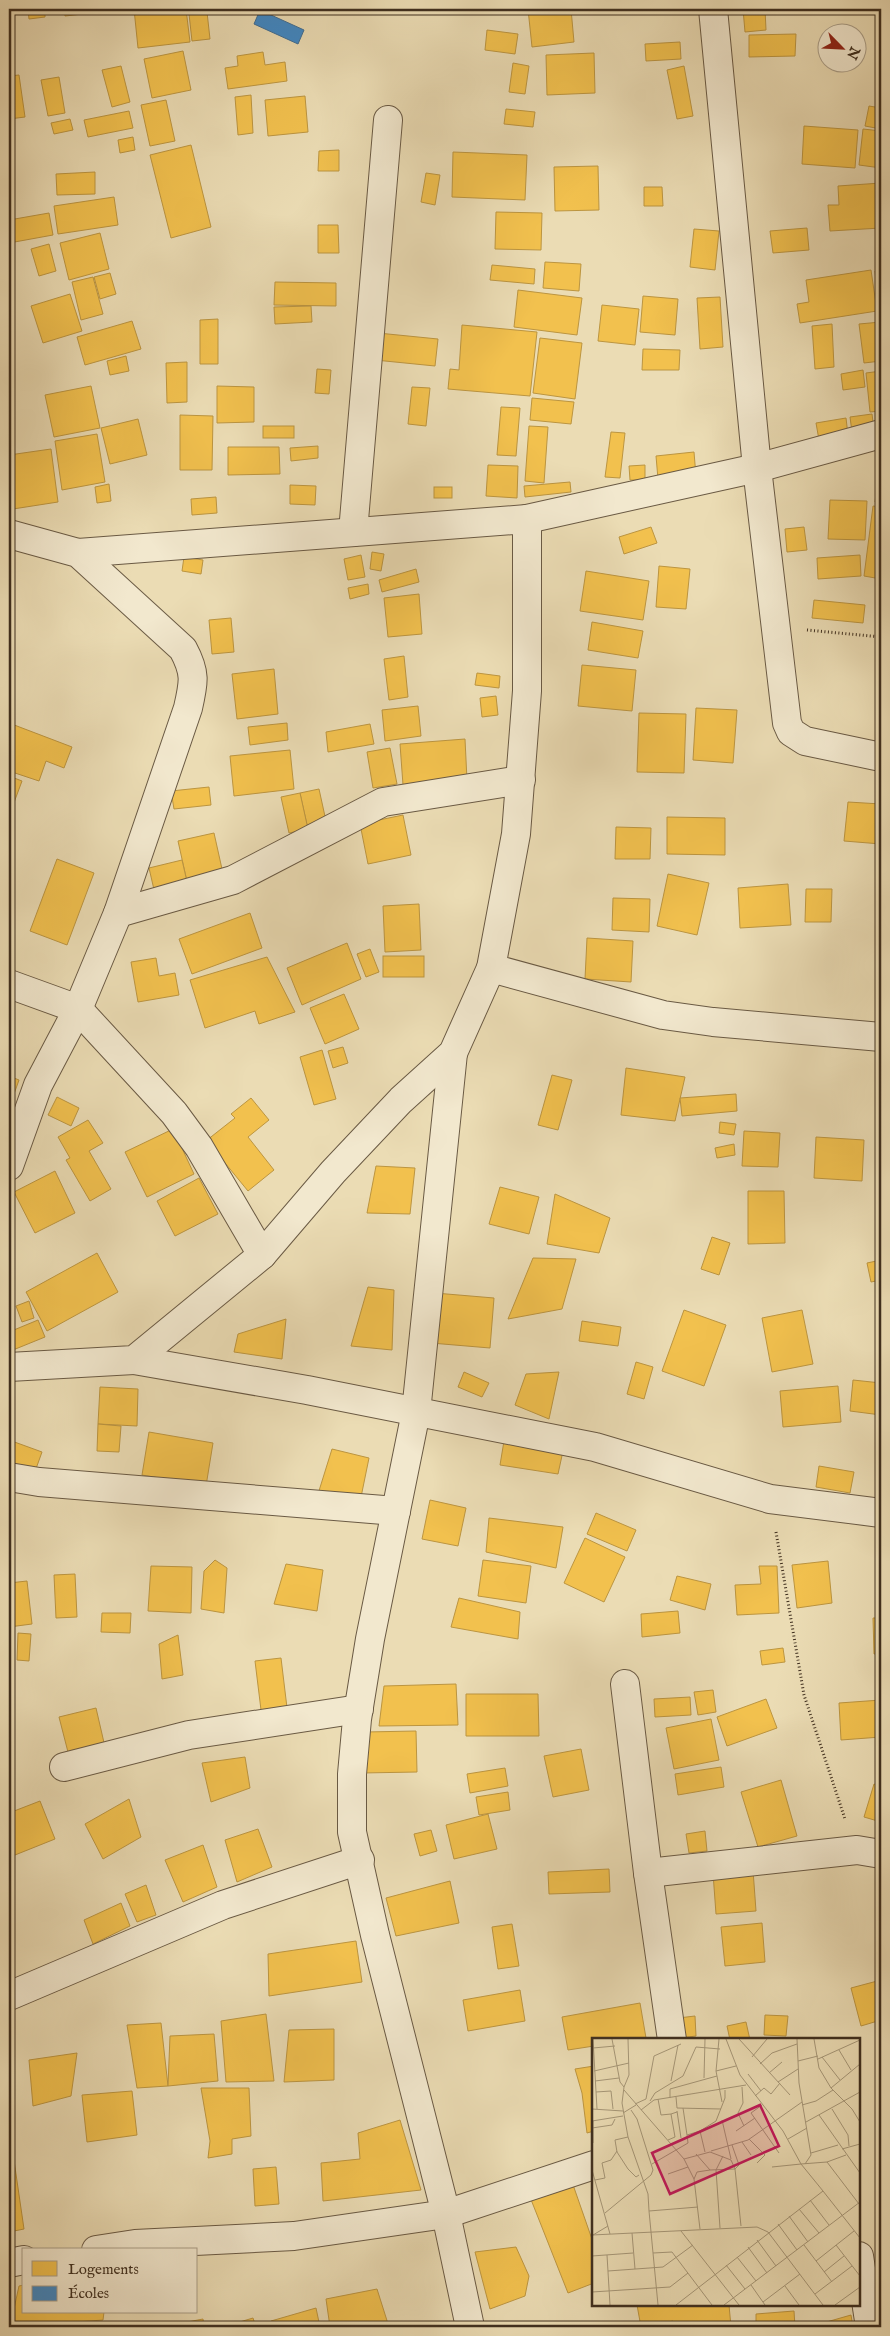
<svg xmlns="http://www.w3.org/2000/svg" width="890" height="2336" font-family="'IM FELL English',serif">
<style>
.homes{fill:#f2c14e;stroke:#bc9540}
.schools{fill:#3f88c5;stroke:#3f6d93}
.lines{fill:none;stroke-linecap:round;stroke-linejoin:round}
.minor-casing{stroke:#6a5a44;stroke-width:30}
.path{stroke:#3f2f1f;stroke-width:3;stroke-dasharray:1 2.5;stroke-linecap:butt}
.minor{stroke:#f2e8ce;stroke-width:28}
.inset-road{fill:none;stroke:#a69778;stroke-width:1}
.view{fill:#c2185b;fill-opacity:0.15;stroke:#c2185b;stroke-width:2.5}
.inset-edge{fill:none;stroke:#3f2f1f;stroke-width:2.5}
</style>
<rect width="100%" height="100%" fill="#ebdcb4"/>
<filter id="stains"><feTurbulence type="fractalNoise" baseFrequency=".004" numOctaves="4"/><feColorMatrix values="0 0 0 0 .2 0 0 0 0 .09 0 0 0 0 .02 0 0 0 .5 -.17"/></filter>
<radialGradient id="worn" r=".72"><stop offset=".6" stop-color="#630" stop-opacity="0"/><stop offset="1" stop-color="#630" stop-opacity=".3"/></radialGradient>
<g class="homes">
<path d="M28 9H45V17L29 19Z"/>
<path d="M64 9H127L65 16Z"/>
<path d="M134 9H186L190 42 138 48Z"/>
<path d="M528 9H571L574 42 532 47Z"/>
<path d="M743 9H765L766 30 745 32Z"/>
<rect x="879" y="10" width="2" height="36"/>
<path d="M207 12 210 39 192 41 189 14Z"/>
<path d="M487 30 518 34 515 54 485 50Z"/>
<path d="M796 34 795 56 749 57V35Z"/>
<path d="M680 42 681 59 646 61 645 44Z"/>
<path d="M183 51 191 90 152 98 144 59Z"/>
<path d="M263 52 265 65 285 62 287 81 228 89 225 68 238 66 237 56Z"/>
<path d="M594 53 595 93 547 95 546 55Z"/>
<path d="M513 63 529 66 525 94 509 92Z"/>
<path d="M121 66 130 102 112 107 102 70Z"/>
<path d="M684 66 693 116 677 119 667 70Z"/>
<path d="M19 75 25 117 9 119V76Z"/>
<path d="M59 77 65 113 48 116 41 80Z"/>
<path d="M251 95 253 133 238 135 235 97Z"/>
<path d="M305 96 308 132 268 136 265 100Z"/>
<path d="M166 100 175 141 150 146 141 105Z"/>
<path d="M869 106 881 108V129L865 126Z"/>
<path d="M506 109 535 112 533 127 504 124Z"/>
<path d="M129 111 133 128 88 137 84 120Z"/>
<path d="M70 119 73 130 54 134 51 123Z"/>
<path d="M804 126 858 130 855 168 802 164Z"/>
<path d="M863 129 881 131V168L859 165Z"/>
<path d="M133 137 135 150 120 153 118 140Z"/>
<path d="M191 145 211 227 171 238 150 155Z"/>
<path d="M339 150V171H318L319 151Z"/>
<path d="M453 152 527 155 525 200 452 197Z"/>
<path d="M598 166 599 210 555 211 554 167Z"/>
<path d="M95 172V194L57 195 56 174Z"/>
<path d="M426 173 440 175 435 205 421 202Z"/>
<path d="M881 183V228L830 231 828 205H839L838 186Z"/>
<path d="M644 187H662L663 206H644Z"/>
<path d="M114 197 118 225 58 234 54 206Z"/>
<path d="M496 212 542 213 541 250 495 249Z"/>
<path d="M49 213 53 235 9 243V220Z"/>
<path d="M318 225H338L339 253H318Z"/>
<path d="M807 228 809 250 773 253 770 231Z"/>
<path d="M694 229 719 231 715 270 690 267Z"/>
<path d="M100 233 109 269 69 280 60 243Z"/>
<path d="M49 244 56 271 39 276 31 249Z"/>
<path d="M545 262 581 264 579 291 543 288Z"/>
<path d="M492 265 535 269 534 284 490 280Z"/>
<path d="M871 270 877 311 800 323 797 304 809 302 806 280Z"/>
<path d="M881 270V311H879L875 271Z"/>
<path d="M110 273 116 294 100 299 94 277Z"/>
<path d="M93 277 103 314 81 320 72 282Z"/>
<path d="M275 282 336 283V306L274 305Z"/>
<path d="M518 290 582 298 577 335 514 327Z"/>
<path d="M70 294 82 331 43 343 31 306Z"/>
<path d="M643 296 678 299 675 335 640 332Z"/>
<path d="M720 297 723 347 700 349 697 298Z"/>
<path d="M602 305 639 309 635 345 598 341Z"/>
<path d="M311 306 312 322 275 324 274 307Z"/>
<path d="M218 319V364H200V320Z"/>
<path d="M132 321 141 349 85 365 77 337Z"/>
<path d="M881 322V361L864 363 859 324Z"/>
<path d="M832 324 834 367 815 369 812 326Z"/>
<path d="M462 325 537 332 530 396 448 389 450 369 459 370Z"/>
<path d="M378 333 438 339 435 366 375 360Z"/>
<path d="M540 338 582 343 575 399 533 393Z"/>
<path d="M643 349 680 350 679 370H642Z"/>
<path d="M126 356 129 371 110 375 107 361Z"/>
<path d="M187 362V402L167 403 166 363Z"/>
<path d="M317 369 331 370 329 394 315 393Z"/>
<path d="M863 370 865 387 843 390 841 374Z"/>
<path d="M881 371V411L870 412 866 373Z"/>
<path d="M91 386 100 428 54 437 45 395Z"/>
<path d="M217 386 254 387V422L217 423Z"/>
<path d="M412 387 430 388 426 426 408 424Z"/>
<path d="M532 398 574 402 571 424 530 420Z"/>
<path d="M501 407 520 408 516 456 497 455Z"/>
<path d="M872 414 874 430 852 432 850 417Z"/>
<path d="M180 415 213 416 212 470H180Z"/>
<path d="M846 418 848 435 819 440 816 423Z"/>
<path d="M138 419 147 455 110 464 101 428Z"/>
<rect x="263" y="426" width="31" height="12"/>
<path d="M529 426 548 427 544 483 525 481Z"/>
<path d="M611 432 625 433 620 478 605 477Z"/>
<path d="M97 434 105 482 62 490 55 441Z"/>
<path d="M318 446V458L291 461 290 448Z"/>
<path d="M228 447H279L280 474 228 475Z"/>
<path d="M51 449 58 502 13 509 9 483V455Z"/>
<path d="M694 452 696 476 658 479 656 456Z"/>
<path d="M488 465 518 466 517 498 486 496Z"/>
<path d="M645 465V480H630L629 466Z"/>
<path d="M570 482 571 492 525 497 524 486Z"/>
<path d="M109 484 111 501 97 503 95 487Z"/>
<path d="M290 485 316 486 315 505 290 504Z"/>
<path d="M877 486H881V503L875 502Z"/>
<rect x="434" y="487" width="18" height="11"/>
<path d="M216 497 217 513 192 515 191 499Z"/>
<path d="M830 500 867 501 865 540 828 539Z"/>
<path d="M873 506 881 507V579L864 576Z"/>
<path d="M651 527 657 543 624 554 619 537Z"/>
<path d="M804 527 807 550 787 552 785 529Z"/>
<path d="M372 552 384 554 381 571 370 569Z"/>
<path d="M361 555 365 577 348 580 344 559Z"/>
<path d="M860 555 861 576 818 579 817 558Z"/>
<path d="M184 557 203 560 201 574 182 571Z"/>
<path d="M659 566 690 569 686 609 656 607Z"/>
<path d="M416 569 419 582 382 592 379 580Z"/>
<path d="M586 571 649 581 643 620 580 611Z"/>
<path d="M368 584 369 594 350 599 348 588Z"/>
<path d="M419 594 422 634 388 637 384 598Z"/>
<path d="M814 600 865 605 863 623 812 618Z"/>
<path d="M231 618 234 652 212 654 209 620Z"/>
<path d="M592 622 643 631 638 658 588 650Z"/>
<path d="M404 656 408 697 389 700 384 659Z"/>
<path d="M582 665 636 670 632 711 578 706Z"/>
<path d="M274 669 278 714 237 719 232 674Z"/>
<path d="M477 673 500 676 499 688 475 685Z"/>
<path d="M496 696 498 715 482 717 480 698Z"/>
<path d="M418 706 421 736 385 741 382 710Z"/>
<path d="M696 708 737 710 733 763 693 760Z"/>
<path d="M639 713 686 714 684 773 637 772Z"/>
<path d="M9 723 72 747 64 768 46 761 39 781 9 771Z"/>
<path d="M287 723 288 740 250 745 248 727Z"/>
<path d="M370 724 374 744 328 752 326 732Z"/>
<path d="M465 739 467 780 403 785 400 744Z"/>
<path d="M390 748 397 784 373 788 367 752Z"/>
<path d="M290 750 294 789 234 796 230 756Z"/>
<path d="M9 776 22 781 9 816Z"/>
<path d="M209 787 211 805 174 809 171 791Z"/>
<path d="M319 789 326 821 307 825 300 793Z"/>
<path d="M300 793 308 829 289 833 281 797Z"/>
<path d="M848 802 881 804V844L844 841Z"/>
<path d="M403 815 411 855 368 864 360 824Z"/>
<path d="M667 817 725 818V855L667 854Z"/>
<path d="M616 827 651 828 650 859H615Z"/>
<path d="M214 833 224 878 188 886 178 841Z"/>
<path d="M57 859 94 873 67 945 30 931Z"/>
<path d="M182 860 188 886 155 894 149 868Z"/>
<path d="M668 874 709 883 697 935 657 926Z"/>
<path d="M788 884 791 925 740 928 738 888Z"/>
<path d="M806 889H832L831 922H805Z"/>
<path d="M613 898 650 899 649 932 612 930Z"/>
<path d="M419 904 421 950 385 952 383 906Z"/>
<path d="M250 913 262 948 192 974 179 939Z"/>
<path d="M587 938 633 941 631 982 585 979Z"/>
<path d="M347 943 361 979 302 1005 287 968Z"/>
<path d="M370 949 379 972 366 977 357 954Z"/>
<rect x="383" y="956" width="41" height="21"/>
<path d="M267 957 295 1012 259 1024 255 1011 205 1028 190 980Z"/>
<path d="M156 958 159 976 175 973 179 995 138 1002 131 962Z"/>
<path d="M344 994 359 1029 325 1044 310 1008Z"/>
<path d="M343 1047 348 1063 333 1068 328 1051Z"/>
<path d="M322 1050 336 1099 314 1105 300 1057Z"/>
<path d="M626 1068 685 1077 675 1121 621 1115Z"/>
<path d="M552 1075 572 1080 558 1130 538 1125Z"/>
<path d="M9 1076 19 1080 9 1108Z"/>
<path d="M736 1094 737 1111 682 1116 680 1098Z"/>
<path d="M57 1097 79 1108 71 1126 48 1115Z"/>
<path d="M251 1098 269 1120 248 1137 274 1170 248 1191 221 1158 202 1144 235 1118 231 1114Z"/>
<path d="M88 1120 103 1143 89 1151 111 1189 90 1201 66 1160 70 1158 58 1137Z"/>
<path d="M720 1122 736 1124 734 1135 719 1133Z"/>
<path d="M173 1129 194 1174 147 1197 125 1152Z"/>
<path d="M744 1131 780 1133 778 1167 742 1166Z"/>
<path d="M816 1137 864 1140 862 1181 814 1178Z"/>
<path d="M734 1144 735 1155 717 1158 715 1148Z"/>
<path d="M376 1166 415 1168 410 1214 367 1213Z"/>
<path d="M55 1171 75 1213 35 1233 14 1192Z"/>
<path d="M199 1178 218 1214 175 1236 157 1201Z"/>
<path d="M500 1187 539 1197 529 1234 489 1224Z"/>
<path d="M748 1191H784L785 1243 748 1244Z"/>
<path d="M555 1194 610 1218 599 1253 547 1244Z"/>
<path d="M712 1237 730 1243 719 1275 701 1269Z"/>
<path d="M97 1253 118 1292 47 1331 26 1292Z"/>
<path d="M533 1258 576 1259 562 1309 508 1319Z"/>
<path d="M881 1260V1280L871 1282 867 1263Z"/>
<path d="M368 1287 394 1290 392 1350 351 1346Z"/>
<path d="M435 1293 494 1298 490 1348 431 1343Z"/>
<path d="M29 1301 34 1318 22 1322 16 1306Z"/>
<path d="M684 1310 726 1325 704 1386 662 1371Z"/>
<path d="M802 1310 813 1364 772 1372 762 1318Z"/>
<path d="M286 1319 282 1359 234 1352 238 1334Z"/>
<path d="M38 1320 45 1337 13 1350 9 1340V1332Z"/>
<path d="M582 1321 621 1327 618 1346 579 1341Z"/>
<path d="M636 1362 653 1367 644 1399 627 1394Z"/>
<path d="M464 1372 489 1383 482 1397 458 1387Z"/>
<path d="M559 1372 549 1419 515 1405 526 1374Z"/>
<path d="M853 1380 881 1383V1415L850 1411Z"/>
<path d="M838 1386 841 1422 783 1427 780 1391Z"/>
<path d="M100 1387 138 1389 137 1426 98 1424Z"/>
<path d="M98 1424 121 1426 119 1452 97 1451Z"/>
<path d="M149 1432 213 1443 206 1486 142 1475Z"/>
<path d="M9 1440 42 1452 33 1477 9 1469Z"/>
<path d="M504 1441 563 1451 558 1474 500 1465Z"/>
<path d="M332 1449 369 1458 360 1502 318 1494Z"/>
<path d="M819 1466 854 1472 850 1493 816 1487Z"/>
<path d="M430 1500 466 1508 458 1546 422 1539Z"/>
<path d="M596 1513 636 1530 627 1551 587 1534Z"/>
<path d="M489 1518 563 1527 556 1568 486 1552Z"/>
<path d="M585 1538 625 1557 604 1602 564 1583Z"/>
<path d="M215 1560 227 1568 224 1613 201 1609 204 1571Z"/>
<path d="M483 1560 531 1566 526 1603 478 1596Z"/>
<path d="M828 1561 832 1603 797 1608 792 1565Z"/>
<path d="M286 1564 323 1570 317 1611 274 1604Z"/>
<path d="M151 1566 192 1567 191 1613 148 1611Z"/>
<path d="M759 1566H777L779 1613 737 1615 735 1585 761 1584Z"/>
<path d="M75 1574 77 1617 56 1618 54 1575Z"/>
<path d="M677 1576 711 1584 705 1610 670 1600Z"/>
<path d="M27 1581 32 1624 9 1627V1583Z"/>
<path d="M459 1598 520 1612 518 1639 451 1627Z"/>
<path d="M678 1611 680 1633 642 1637 641 1614Z"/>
<path d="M102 1613H131L130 1633 101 1632Z"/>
<path d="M873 1618H881V1653L874 1654Z"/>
<path d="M18 1633 31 1634 29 1661 17 1660Z"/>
<path d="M178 1635 183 1675 162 1679 159 1644Z"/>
<path d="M783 1648 785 1662 762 1665 760 1651Z"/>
<path d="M281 1658 288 1716 262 1718 255 1661Z"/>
<path d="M456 1684 458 1725 379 1726 384 1686Z"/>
<path d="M713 1690 716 1712 698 1715 694 1692Z"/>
<path d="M466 1694H538L539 1736H466Z"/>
<path d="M690 1697 691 1715 655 1717 654 1699Z"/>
<path d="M766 1699 777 1728 727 1746 717 1717Z"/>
<path d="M881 1700V1737L841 1740 839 1703Z"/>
<path d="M96 1708 105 1747 69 1756 59 1717Z"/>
<path d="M711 1719 719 1760 674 1769 666 1728Z"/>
<path d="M416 1731 417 1772 362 1773 365 1732Z"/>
<path d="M581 1749 589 1790 553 1797 544 1756Z"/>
<path d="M245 1757 250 1788 211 1802 202 1763Z"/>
<path d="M721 1767 724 1787 678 1795 675 1774Z"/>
<path d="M505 1768 508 1786 470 1793 467 1774Z"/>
<path d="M781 1780 797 1836 758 1847 741 1792Z"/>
<path d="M874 1784 881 1787V1822L864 1817Z"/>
<path d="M508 1792 510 1810 479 1815 476 1797Z"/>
<path d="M129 1799 141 1837 103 1859 85 1824Z"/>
<path d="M40 1801 55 1839 10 1857 9 1813Z"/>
<path d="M488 1814 497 1849 454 1859 446 1825Z"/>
<path d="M258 1829 272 1867 237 1882 225 1840Z"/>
<path d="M431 1830 437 1851 420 1856 414 1834Z"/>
<path d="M705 1831 707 1851 689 1853 686 1834Z"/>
<path d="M203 1845 217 1887 183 1902 165 1860Z"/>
<path d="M609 1869 610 1892 549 1894 548 1872Z"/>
<path d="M753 1870 756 1911 716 1914 713 1873Z"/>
<path d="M450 1881 459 1923 396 1936 386 1898Z"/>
<path d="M146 1885 156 1915 137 1922 125 1894Z"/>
<path d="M121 1903 130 1926 93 1944 84 1920Z"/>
<path d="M762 1923 765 1962 725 1966 721 1927Z"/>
<path d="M512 1924 519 1966 498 1969 492 1927Z"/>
<path d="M356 1941 362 1982 269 1996 268 1954Z"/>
<path d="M881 1980V2020L861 2026 851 1988Z"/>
<path d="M520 1990 525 2021 468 2031 463 2000Z"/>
<path d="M640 2003 646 2038 594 2040V2046L568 2050 562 2017Z"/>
<path d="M266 2014 274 2081 226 2082 221 2021Z"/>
<path d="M765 2015 788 2016 786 2036 764 2035Z"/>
<path d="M695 2016 696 2036 672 2039 670 2019Z"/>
<path d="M746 2022 750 2040H730L727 2026Z"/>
<path d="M161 2023 168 2086 137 2088 127 2025Z"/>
<path d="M334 2029V2080L284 2082 289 2030Z"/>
<path d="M214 2034 218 2081 168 2086 170 2036Z"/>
<path d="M77 2053 71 2096 33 2106 29 2060Z"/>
<path d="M594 2066V2131L587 2133 582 2093 575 2069Z"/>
<path d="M201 2088H249L251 2136 232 2139V2154L208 2158 210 2141Z"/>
<path d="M132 2091 137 2135 87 2142 82 2095Z"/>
<path d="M400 2120 421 2190 323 2201 321 2163 360 2159 358 2133Z"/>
<path d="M10 2133 24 2229 9 2232V2134Z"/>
<path d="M276 2167 279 2204 255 2206 253 2169Z"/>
<path d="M571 2179 594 2245V2283L568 2293 528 2192Z"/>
<path d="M516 2247 529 2276 525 2296 490 2309 475 2252Z"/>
<path d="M24 2285V2312H104L103 2320 10 2327 19 2286Z"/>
<path d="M377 2289 389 2327H330L326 2299Z"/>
<path d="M637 2305H729L731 2327H674L673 2321 641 2327Z"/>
<path d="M316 2308 320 2327H272L271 2321Z"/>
<path d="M794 2311 795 2327H737L756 2322V2314Z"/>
<path d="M851 2315 853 2327H809Z"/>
<path d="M253 2318 256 2327H233V2324Z"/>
<path d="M203 2319 204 2327H161Z"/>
</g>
<path class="schools" d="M260 10 304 30 298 44 254 24Z"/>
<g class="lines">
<defs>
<g id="minor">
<path d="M713 9 757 468 787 723 791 732 805 741 881 757"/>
<path d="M527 519 757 468 881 434"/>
<path d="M353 532 388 120"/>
<path d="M9 534 78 553 183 649C196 673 194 682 188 708L118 913 78 1009 38 1085 9 1166"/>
<path d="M118 913 233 880 383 802 521 780"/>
<path d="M491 968 663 1015 713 1022 881 1037"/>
<path d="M9 984 78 1009 174 1113 199 1147 262 1255"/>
<path d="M453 1053 416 1412 370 1639 357 1719 352 1774V1832L375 1935 446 2214 470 2327"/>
<path d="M134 1360 307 1390 595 1447 770 1499 881 1513"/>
<path d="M9 1367 134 1360 262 1255 333 1172 401 1100 453 1053 491 968 516 834 527 691V519L78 553"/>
<path d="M9 1477 39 1482 396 1511"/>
<path d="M625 1684 648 1873 672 2040"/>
<path d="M64 1767 189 1735 359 1709"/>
<path d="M648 1873 857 1850 881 1854"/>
<path d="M9 1996 223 1905 360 1860"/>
<path d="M96 2250 135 2244 294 2236 446 2214 594 2165"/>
<path d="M859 2256 870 2327"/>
<path d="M9 2263 24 2260"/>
</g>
</defs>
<use href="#minor" class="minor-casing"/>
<g class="path">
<path d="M807 630 881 637"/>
<path d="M776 1532 804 1695 845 1819"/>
</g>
<use href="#minor" class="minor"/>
</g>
<g transform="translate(592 2038)">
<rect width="268" height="268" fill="#ebdcb4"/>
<path class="inset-road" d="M1 1 5 71M20 1 28 44 32 49M36 1 37 37 32 49 30 65 36 99 56 156 57 173M127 1 124 33 130 64M134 1 148 37 191 93 209 126 180 129M147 1 198 57M205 1 207 45 219 117 213 126M222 1 227 30 239 50 260 71 268 84M1 10 23 8M247 12 259 32M160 19 175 1M230 19 248 42M226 21 268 2M206 23 226 18M168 26 180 15 205 6M2 33 37 25M124 33 144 28M177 35 190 24M156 36 169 53M112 40 113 1M3 43 27 40M79 43 86 7M186 44 206 31M150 49 151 65 146 75 152 88M239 50 268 26M32 52 92 121M4 54 19 53 21 71M163 58 172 50 179 56 188 45M84 59 85 70 129 71M78 60V51L125 38M66 61 69 77 79 76M58 63 63 55 91 38 104 9 128 11M43 66 54 61 62 18 89 6M170 67 159 75 187 115M210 67 224 63 241 52M91 70 95 97M0 71 31 73M240 71 256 97 257 108M49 72 62 62 154 47M85 73 89 100M31 75 44 67M227 77 268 135M130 82 139 121M0 83 31 78M214 84 268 54M0 90 20 87 23 81M144 93 163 80M36 99 23 102 25 114 36 131 44 139 47 137M157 101 173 117 165 125M196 101 215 90M76 102 83 99 79 76 85 74M150 104 159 117M1 105V83M250 111 268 106M119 113 156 102 210 64M113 114 108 93 124 83 133 60V52M219 115 246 107M104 116 118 132M235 124 267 166M60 126 96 105 95 97 108 93M0 132 18 196M76 136 96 129M102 141 92 121 118 114 139 122 143 131 147 127 140 107M3 142 13 140 10 125 19 122 25 113M231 153 209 126 235 124 254 117M218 162 237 187M207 171 227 195M13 175 59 137 61 132 45 81 39 72M197 178 216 204M186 186 205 212M128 190 124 132 131 118M108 191 102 141 105 134 118 132 143 131 149 188M89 193 147 267M40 195 43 231M0 197 165 189 176 194 231 267M1 197 16 188M165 202 184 228M212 207 240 244M244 207 268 238M156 209 175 235M61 215 80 214 120 267M15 217 18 267M0 218 41 215M145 219 164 243M224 223 262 193M134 227 153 251M16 233 71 229 101 207M232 234 252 218M159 247 173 267M193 248 207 267M0 254 78 249 96 235M223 256 260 228M171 264 208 236M66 267 57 173 106 169M84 267 231 153 268 200M132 267 268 164M243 267 268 249"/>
<path class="view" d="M168 67 187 108 78 156 60 115Z"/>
<rect width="268" height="268" class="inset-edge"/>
</g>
<rect width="890" height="2336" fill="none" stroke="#ebdcb4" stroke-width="30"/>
<rect x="10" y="10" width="870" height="2316" fill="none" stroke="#3f2f1f" stroke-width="2.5"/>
<rect x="15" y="15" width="860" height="2306" fill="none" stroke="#3f2f1f"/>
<rect x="22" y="2248" width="175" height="65" fill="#f2e8ce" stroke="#aa9e88"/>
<rect x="32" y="2261" width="25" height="15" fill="#f2c14e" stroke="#aa9e88"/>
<text x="68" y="2274" font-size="15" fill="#3f2f1f">Logements</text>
<rect x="32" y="2286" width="25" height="15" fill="#3f88c5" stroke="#aa9e88"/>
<text x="68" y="2298" font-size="15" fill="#3f2f1f">Écoles</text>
<g transform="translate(842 48) rotate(114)"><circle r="24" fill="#f2e8ce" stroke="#aa9e88"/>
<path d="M0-4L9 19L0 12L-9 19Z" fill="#8f2418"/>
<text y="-8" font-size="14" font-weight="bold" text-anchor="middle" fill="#3f2f1f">N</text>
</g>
<rect width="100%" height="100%" filter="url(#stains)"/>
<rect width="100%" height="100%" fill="url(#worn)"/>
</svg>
